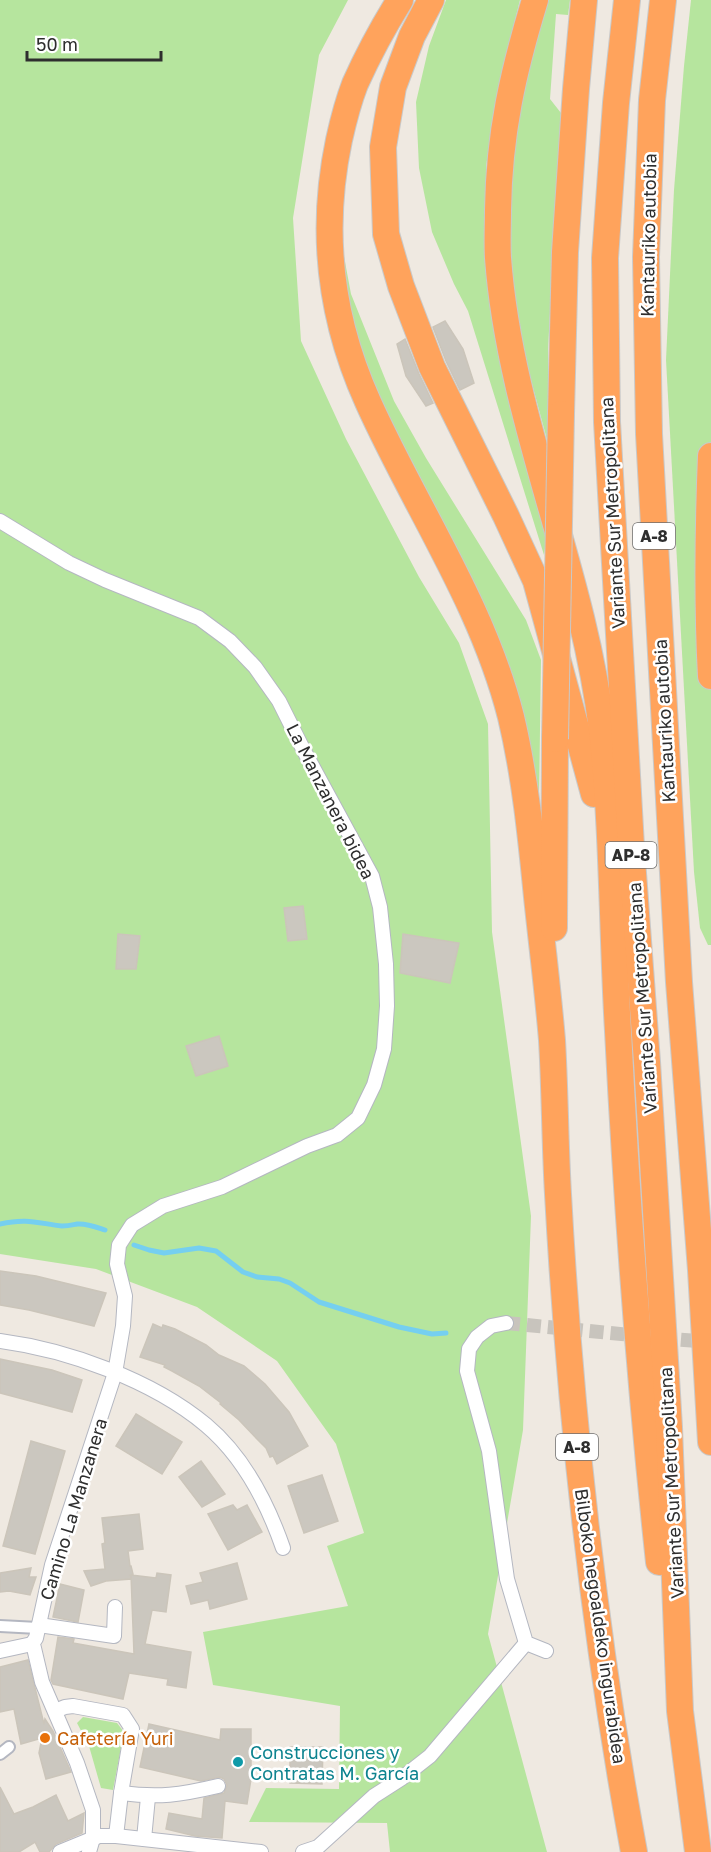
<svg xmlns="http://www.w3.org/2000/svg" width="711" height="1852" font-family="'Golos Text',sans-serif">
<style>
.green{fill:#b6e59e}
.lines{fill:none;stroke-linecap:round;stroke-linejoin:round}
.stream{stroke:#75cff0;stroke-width:5}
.building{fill:#cbc7bf;stroke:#cbc5ba;stroke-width:1.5}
.minor-tunnel{stroke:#c8c4bd;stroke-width:14;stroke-dasharray:14 7;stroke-linecap:butt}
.pedestrian-casing{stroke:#b4b7c1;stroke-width:14}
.minor-casing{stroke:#b4b7c1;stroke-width:16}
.motorway-casing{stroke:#c9c9c9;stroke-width:28}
.pedestrian{stroke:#fff;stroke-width:10}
.minor{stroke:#fff;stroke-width:14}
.motorway{stroke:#ffa35c;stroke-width:26}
.motorway-bridge-casing{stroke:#c9c9c9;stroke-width:28;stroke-linecap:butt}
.motorway-bridge{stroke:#ffa35c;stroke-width:26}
.food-dot{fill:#e8710a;stroke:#fff;stroke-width:2}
.culture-dot{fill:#0f9aa8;stroke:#fff;stroke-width:2}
.labels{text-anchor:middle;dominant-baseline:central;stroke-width:5;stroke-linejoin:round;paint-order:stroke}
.shield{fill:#fff;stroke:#6d6d6d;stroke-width:1.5}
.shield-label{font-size:16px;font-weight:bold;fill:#2e2e2e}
.street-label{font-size:18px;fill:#2e2e2e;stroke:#fff}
.food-label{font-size:18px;fill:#c56008;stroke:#fff;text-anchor:start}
.culture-label{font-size:18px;fill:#0d838f;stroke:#fff;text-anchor:start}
</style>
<rect width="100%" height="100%" fill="#efe9e1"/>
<g class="green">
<path d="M0 0H348L319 55 293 218 301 341 346 439 419 577 459 643 488 724 492 932 531 1216 523 1430 488 1634 547 1852H390L387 1823 249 1822 266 1788 339 1789 340 1706 213 1685 203 1632 348 1606 327 1546 364 1533 336 1444 277 1361 197 1307 96 1269 0 1254Z"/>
<path d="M446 0H520L502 72 486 166 488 257 548 529 544 555 468 311 454 284 432 232 419 168 416 102 429 46Z"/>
<path d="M547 0H570L568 15 556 14 550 99 561 113 548 349 549 447 517 328 510 240 512 157 526 75Z"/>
<path d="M691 0H711V945H708L700 928 694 872 666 360 674 190 684 66Z"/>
<path d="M343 251 351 294 394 401 426 458 526 620 541 660 539 799 517 692 493 629 464 562 370 380 345 298Z"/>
<path d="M83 1717 117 1723 124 1732 113 1790 101 1788 89 1746 77 1723Z"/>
</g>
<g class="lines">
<g class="stream">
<path d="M0 1224C27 1218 37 1223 62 1226 68 1226 72 1225 77 1224 86 1223 96 1227 105 1230"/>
<path d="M134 1245 149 1250 164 1253 199 1248 216 1251 243 1272 257 1277 279 1279 290 1283 319 1302 399 1327 432 1334 446 1333"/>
</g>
</g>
<g class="building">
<path d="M445 321 463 349 474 383 460 390 446 361 433 327Z"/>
<path d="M405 339 419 374 433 403 426 406 406 376 397 344Z"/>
<path d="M303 906 307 939 288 941 284 908Z"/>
<path d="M118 934 140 936 136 969H116Z"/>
<path d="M403 934 459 943 450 983 400 973Z"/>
<path d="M219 1036 228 1066 196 1076 186 1046Z"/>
<path d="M0 1271 36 1276 106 1293 94 1326 29 1310 0 1305Z"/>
<path d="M153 1324 162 1328 163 1325 175 1329 206 1345 219 1355 244 1366 265 1384 289 1412 308 1446 277 1464 273 1456 270 1457 266 1448 257 1439 239 1420 220 1404 221 1403 199 1386 172 1371 164 1367 165 1365 140 1357Z"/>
<path d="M0 1359 52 1370 82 1380 72 1412 0 1393Z"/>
<path d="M136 1414 182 1442 162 1474 116 1446Z"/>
<path d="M31 1441 65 1451 35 1554 3 1546Z"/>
<path d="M201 1461 225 1494 202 1507 179 1477Z"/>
<path d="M322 1475 338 1521 304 1533 288 1486Z"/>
<path d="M233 1505 237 1510 247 1505 262 1532 228 1550 208 1514Z"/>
<path d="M139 1514 143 1549 128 1551 130 1566H131L133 1574 131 1575 156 1578 157 1573 171 1575 166 1612 152 1610 145 1644 191 1652 186 1688 167 1685 168 1679 129 1673 123 1699 53 1684 51 1680 58 1637 74 1639 73 1643 134 1654 131 1575V1579L106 1581 91 1586 84 1571 105 1569 102 1544 105 1543 102 1518Z"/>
<path d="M237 1563 247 1599 210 1609 208 1600 191 1604 186 1586 203 1582 200 1573Z"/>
<path d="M31 1568 29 1577H36L30 1595 9 1591 0 1592V1573Z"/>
<path d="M60 1584 84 1590 78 1622 53 1617Z"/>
<path d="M28 1660 44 1724 45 1719 53 1731 71 1772 46 1779 39 1753 42 1738 21 1744 14 1709 0 1712V1667Z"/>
<path d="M149 1724 220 1740 221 1729H251V1779L247 1804 225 1801 222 1838 195 1836 166 1829 169 1813 202 1819 204 1798 224 1793 227 1785 224 1779 220 1777 201 1781 140 1767Z"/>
<path d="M290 1747H323L322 1784 290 1783Z"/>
<path d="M0 1787 14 1814 33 1807 56 1795 68 1821 84 1813 82 1833 56 1844 49 1852H40L35 1842 19 1852H0Z"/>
</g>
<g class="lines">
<g class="minor-tunnel">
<path d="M506 1323 641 1336"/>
<path d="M660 1338 710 1342"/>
</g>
<defs>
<g id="pedestrian">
<path d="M0 1626 38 1628"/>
<path d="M0 1754 9 1747"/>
</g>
<g id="minor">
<path d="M0 521 69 563 105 580 199 618 230 641 255 667 279 701 303 749 372 876 380 907 386 964 387 1006 384 1049 374 1085 358 1118 337 1135 307 1146 222 1187 163 1206 132 1225 119 1245 117 1264 125 1296 123 1326 115 1373 52 1565 36 1638 32 1644"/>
<path d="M506 1323 491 1326 477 1337 469 1349 467 1371 489 1451 507 1579 526 1643 546 1651"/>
<path d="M0 1341C68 1350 152 1380 206 1425 243 1456 267 1502 283 1548"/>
<path d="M39 1625 114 1636 115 1607"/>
<path d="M32 1644 34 1648 42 1682 77 1763 93 1810V1838L89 1852"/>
<path d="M0 1651 32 1644"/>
<path d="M55 1711 65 1707 73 1706 123 1715 132 1729 121 1793 116 1836"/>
<path d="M121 1793C159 1798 180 1795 218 1786"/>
<path d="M144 1839 148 1797"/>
<path d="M60 1852 99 1836H116L261 1852"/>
<path d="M303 1852 318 1847 374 1796 402 1778 430 1756 526 1643"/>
</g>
<g id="motorway">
<path d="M400 0C383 27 368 55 355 84 348 102 343 122 339 140 320 230 330 318 368 402 415 507 482 603 511 717 525 776 531 836 537 897 542 945 548 992 552 1040 555 1091 555 1143 558 1194 570 1414 594 1635 634 1852"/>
<path d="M431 0 412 36 393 87 383 147 386 234 401 286 432 367 506 516 536 581 594 794"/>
<path d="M535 0C513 72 499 134 498 210 498 226 497 242 498 258 510 420 583 569 602 730 613 830 612 931 618 1031 627 1209 640 1385 659 1562"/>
<path d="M627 0 616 103 605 258 607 422 631 846 647 1062 669 1427 680 1711 698 1852"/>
<path d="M663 0 652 100 646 257 649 434 679 982 701 1270 711 1442"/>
<path d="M561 414 565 252 576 89 584 0"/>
<path d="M711 456C708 530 707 603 711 676"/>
<path d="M554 928 555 739"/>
</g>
</defs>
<use href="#pedestrian" class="pedestrian-casing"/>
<use href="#minor" class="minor-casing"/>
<use href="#motorway" class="motorway-casing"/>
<use href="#pedestrian" class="pedestrian"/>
<use href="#minor" class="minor"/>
<use href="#motorway" class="motorway"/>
<defs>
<path id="motorway-bridge" d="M555 739 561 414"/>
</defs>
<use href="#motorway-bridge" class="motorway-bridge-casing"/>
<use href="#motorway-bridge" class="motorway-bridge"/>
</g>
<circle class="food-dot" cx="45" cy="1738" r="6"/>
<circle class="culture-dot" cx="238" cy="1762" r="6"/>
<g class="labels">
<g class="shield">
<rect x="633" y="523" width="42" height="26" rx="4.5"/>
<rect x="605.5" y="842" width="51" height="26" rx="4.5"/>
<rect x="556" y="1434" width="42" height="26" rx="4.5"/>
</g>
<g class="shield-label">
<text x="654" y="536">A-8</text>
<text x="631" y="855">AP-8</text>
<text x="577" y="1447">A-8</text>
</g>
<g class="street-label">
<text transform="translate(648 235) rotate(-89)">Kantauriko autobia</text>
<text transform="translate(612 513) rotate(-93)">Variante Sur Metropolitana</text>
<text transform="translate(664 721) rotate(-93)">Kantauriko autobia</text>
<text transform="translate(331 801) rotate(63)">La Manzanera bidea</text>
<text transform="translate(642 998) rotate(-94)">Variante Sur Metropolitana</text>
<text transform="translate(671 1483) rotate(-93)">Variante Sur Metropolitana</text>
<text transform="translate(73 1509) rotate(-73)">Camino La Manzanera</text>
<text transform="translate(601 1626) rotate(82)">Bilboko hegoaldeko ingurabidea</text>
</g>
<g class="food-label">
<text x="57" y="1738">Cafetería Yuri</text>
</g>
<g class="culture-label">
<text x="250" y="1752">Construcciones y<tspan x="250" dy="21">Contratas M. García</tspan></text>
</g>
</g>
<path d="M27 51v9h134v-9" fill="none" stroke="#2e2e2e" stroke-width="3"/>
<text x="36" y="51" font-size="18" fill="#2e2e2e" stroke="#ffffff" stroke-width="4.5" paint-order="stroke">50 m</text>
</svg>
